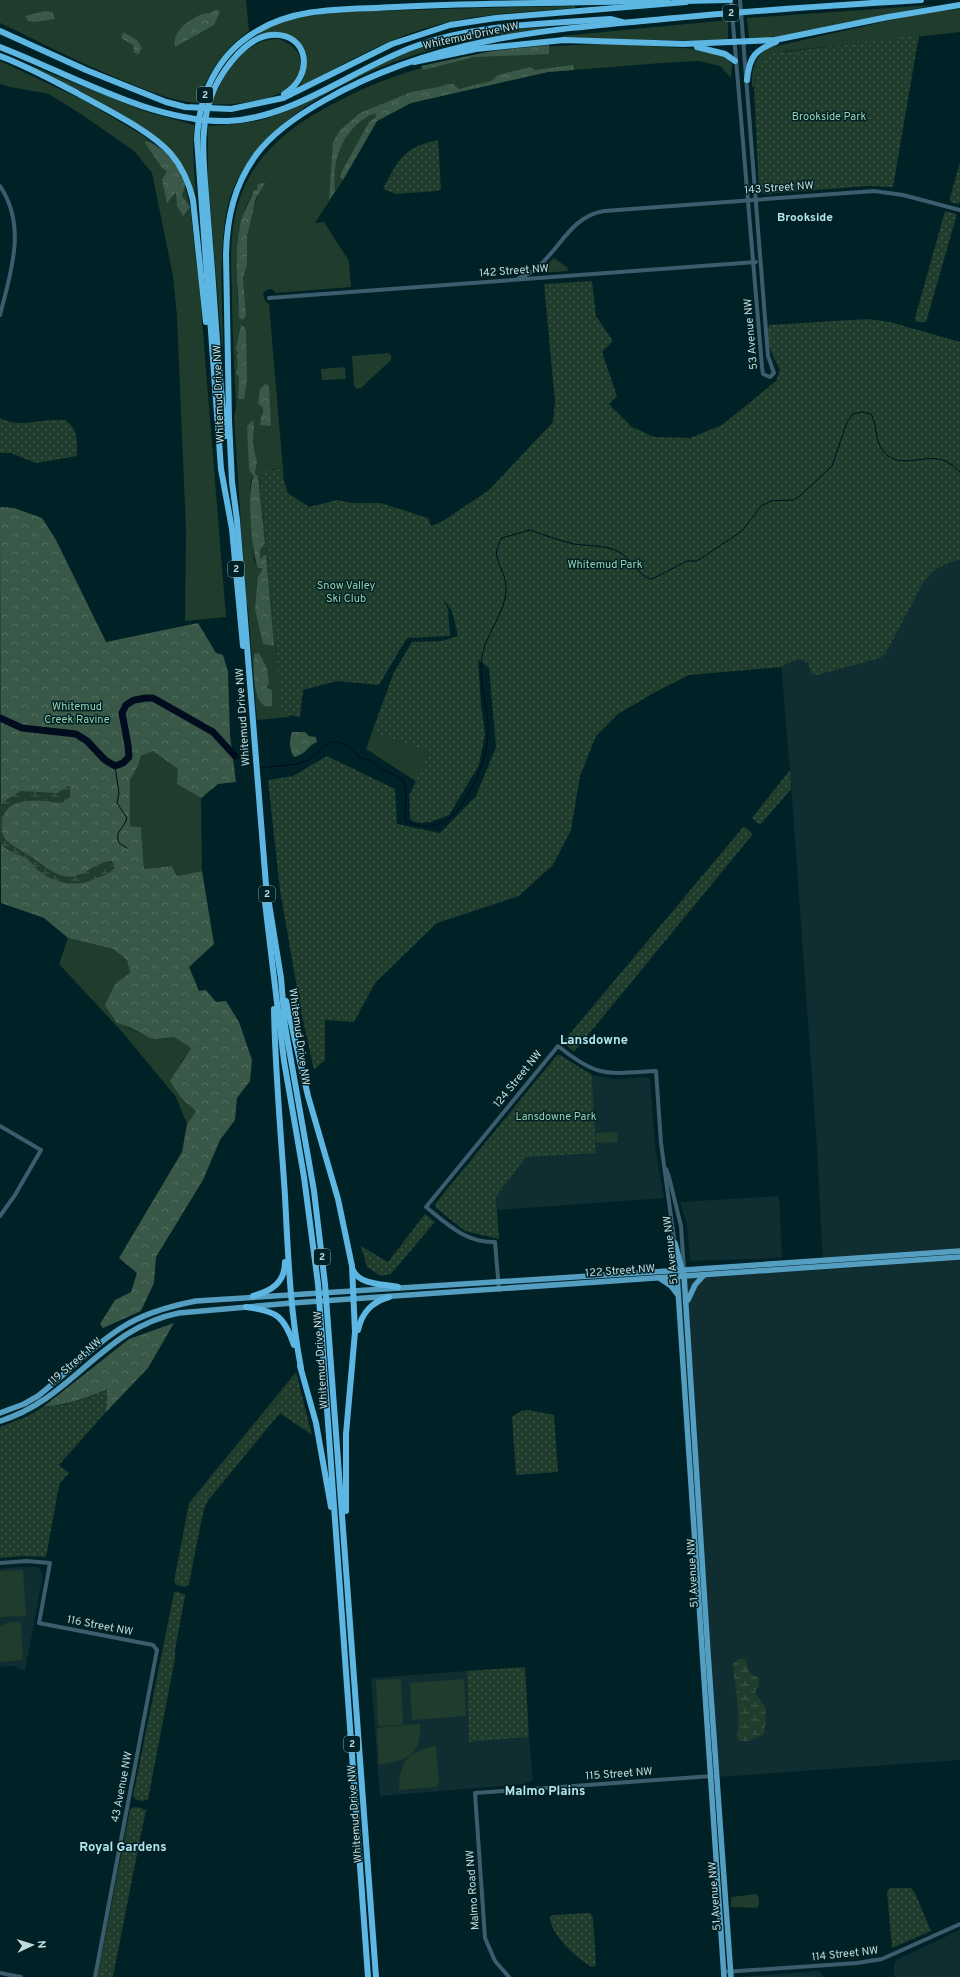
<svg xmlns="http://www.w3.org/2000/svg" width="960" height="1977" font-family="Overpass,sans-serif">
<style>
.built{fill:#102e32}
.grass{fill:#203c2d;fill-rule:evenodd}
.forest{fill:url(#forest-crowns)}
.wetland{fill:url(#wetland-marsh)}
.park{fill:url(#park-dots)}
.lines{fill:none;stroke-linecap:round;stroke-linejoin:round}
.stream{stroke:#010c1f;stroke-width:1}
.river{stroke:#010c1f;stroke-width:7}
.minor{stroke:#3b5d6e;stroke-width:4}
.major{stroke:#549ec1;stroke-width:5.5}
.highway{stroke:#5db7e2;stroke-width:6}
.labels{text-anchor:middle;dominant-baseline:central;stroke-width:3;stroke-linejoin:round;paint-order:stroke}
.shield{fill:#002125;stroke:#89a2a6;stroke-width:1}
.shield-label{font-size:10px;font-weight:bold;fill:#c4dadd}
.street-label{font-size:11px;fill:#c4dadd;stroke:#002125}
.park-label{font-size:11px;fill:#96d0af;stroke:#002125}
.neighbourhood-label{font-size:12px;font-weight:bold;fill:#b5e4ea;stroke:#002125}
.quarter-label{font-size:13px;font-weight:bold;fill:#b5e4ea;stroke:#002125}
</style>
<defs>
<pattern id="forest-crowns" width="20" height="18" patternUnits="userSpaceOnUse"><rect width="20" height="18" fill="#395847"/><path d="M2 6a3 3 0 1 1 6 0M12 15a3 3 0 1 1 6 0" fill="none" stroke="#546f61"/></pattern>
<pattern id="wetland-marsh" width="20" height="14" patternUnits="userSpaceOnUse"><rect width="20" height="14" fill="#203c2d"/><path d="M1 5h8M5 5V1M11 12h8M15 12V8" fill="none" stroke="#3f584b"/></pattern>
<pattern id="park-dots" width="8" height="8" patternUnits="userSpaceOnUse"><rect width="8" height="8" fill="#203c2d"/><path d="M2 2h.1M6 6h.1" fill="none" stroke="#3f584b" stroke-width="1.8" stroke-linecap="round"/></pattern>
</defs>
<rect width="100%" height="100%" fill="#002125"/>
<g class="built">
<path d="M767 496 960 542V1760L717 1777H714L705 1657 680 1274 823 1263 817 1148 790 770Z"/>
<path d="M592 1075 613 1079 647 1077 650 1079 655 1147 664 1198 497 1210 496 1197 526 1157 596 1152Z"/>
<path d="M779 1196 782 1258 690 1261 687 1225 680 1202Z"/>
<path d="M16 1567H38L43 1575 25 1671 14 1666 0 1667V1569Z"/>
<path d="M467 1671 469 1742 529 1737 533 1780 524 1784 380 1796 371 1678Z"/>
<path d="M960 1930V1977H894V1966L896 1960Z"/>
<path d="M818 1971 822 1974V1977H737Z"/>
</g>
<g class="grass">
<path d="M0 0H246L249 31C223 49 208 74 197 103 172 101 151 92 127 82 84 65 42 43 0 23Z"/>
<path d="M934 5 771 38 749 39 747 18Z"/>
<path d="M575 6V8C527 12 477 13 430 27 384 40 342 65 300 87L305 74 306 61 290 37 256 36C291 8 369 12 413 10 467 8 521 7 575 6Z"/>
<path d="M960 9V32L786 51 758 68 754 87H752C751 70 754 58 768 48L913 15Z"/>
<path d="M728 20V40L704 41 562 38V36Z"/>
<path d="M548 27C540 31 525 31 516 33 492 36 468 40 444 46 363 68 247 119 227 209 218 254 223 303 223 348H222L208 178V126C228 125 249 124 268 118 317 102 359 70 408 52 453 35 500 30 548 27Z"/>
<path d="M279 39C289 43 298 48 300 60 308 99 238 106 212 104 221 76 246 37 279 39Z"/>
<path d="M617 44 698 49 722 54 732 64 731 78 720 66 699 61 662 63 548 72 411 103 377 121 343 180 315 223 324 222 349 261 351 287 276 293 272 289 266 290 263 294 265 301 269 304 284 481 280 469C269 468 266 472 260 480L277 660 289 717 257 720 248 608 246 603 234 417 236 406C234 368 232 331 232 293 231 262 229 228 240 198 254 155 291 126 329 106 420 56 515 45 617 44ZM258 188V194L251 218 247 237V265L243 278 245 312 238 307 237 287 240 226 245 209 254 190H257ZM253 421 254 428 253 443 257 462 255 473 258 476 265 543 260 550V559L266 555 273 646 258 591V576L261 572 262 567 258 568 254 560 250 490 251 480 254 477 252 473Z"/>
<path d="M0 61 83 100 144 136 168 156 179 171 184 182 190 206 200 295 226 617 185 621 186 530 177 316 173 276 152 173 134 151 84 116 49 94 10 87 0 84Z"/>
<path d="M27 64 144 111 194 125 193 151 196 202 168 148Z"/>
<path d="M554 258 568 268 567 271 542 273V269Z"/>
<path d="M388 353 391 355V360L361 388 357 389 354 386 352 356Z"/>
<path d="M345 367 346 379 322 380 321 369Z"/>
<path d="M372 732 429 752 417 782 366 749Z"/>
<path d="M154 750 178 769V784L201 798 202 871 177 876 172 866 144 869 141 827 130 826V780L138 766 141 756Z"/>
<path d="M68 938 113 949 127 960 130 974 115 984 117 1023C129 1027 148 1039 158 1039 163 1039 169 1038 174 1037L191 1048 181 1062 182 1099 196 1111 187 1124 176 1097 123 1033 59 964Z"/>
<path d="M617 1132 618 1142 596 1143V1133Z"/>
<path d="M296 1372 300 1386 207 1502 202 1514 189 1585 185 1587 176 1585 174 1581 189 1503Z"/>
<path d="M23 1570 26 1616 0 1617V1571Z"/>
<path d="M174 1592 185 1595 175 1646V1659L148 1799 144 1801 136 1800 133 1796Z"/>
<path d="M10 1622H21L23 1660 0 1662V1626Z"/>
<path d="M401 1679 403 1725 378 1726 376 1680Z"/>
<path d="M464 1679 466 1716 412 1720 410 1683Z"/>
<path d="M420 1724C421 1756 407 1760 379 1765L377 1730 381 1727Z"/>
<path d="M436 1746 439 1783 436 1787 399 1790C399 1762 408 1751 436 1746Z"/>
<path d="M134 1807 142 1808 145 1812 113 1977H97L130 1809Z"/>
<path d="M756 1894C760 1896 760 1905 757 1908L731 1907V1897Z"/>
</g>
<g class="forest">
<path d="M215 10 220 11 214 25 175 47C172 32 187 21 200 15 205 12 209 15 215 10Z"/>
<path d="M45 11 52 12 55 19 34 22 28 21 25 16Z"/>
<path d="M123 32 137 40 142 48 138 55 134 52 133 45 121 38Z"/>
<path d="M549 45V54L474 57 423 70 421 66 492 51Z"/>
<path d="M573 65 574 70 548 72 411 103 377 121 343 180 340 177 342 171 369 122 376 117 375 113C344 126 331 159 335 191L329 200 333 142 340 130 360 113 411 92 439 87 448 84H453L459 89 491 81 498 75 530 67 535 70Z"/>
<path d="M145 141C164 145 180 168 185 185L182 196 190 207 183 216 177 206 176 192 167 203 162 180 167 171 162 168 145 143Z"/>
<path d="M265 183 256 198 247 237V265L243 278 246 316 243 320 239 318C238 287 234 257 240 226 242 213 250 202 254 190H257L258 184Z"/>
<path d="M241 325 246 329 247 380 244 399H238L239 378 236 372C240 365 235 359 238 353L236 349Z"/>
<path d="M265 384 269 386 271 426 260 425 261 416 263 414V407L258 404 260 389Z"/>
<path d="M253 420 254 428 253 443 257 462 255 473 258 476 265 543 260 550V559L266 554 274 646 263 644 255 609 258 576 261 572 262 568H258C252 557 246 485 254 477L249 469 247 426Z"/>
<path d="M0 507 14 508 42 518 56 540 106 642 198 623 216 653 223 655 228 672 230 735 236 782 218 784 201 798 177 784 178 769 153 751 141 756 138 766 130 780V826L141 827 144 869 172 866 177 876 202 871 214 944 189 967 199 991 206 990 216 1002 226 1001 239 1022 252 1060 250 1081 237 1098 235 1120 220 1140 203 1180 156 1257 154 1283 141 1311 103 1328 100 1324 115 1300 131 1292 137 1273 119 1258 182 1152 187 1124 196 1111 182 1099 170 1081 191 1048 174 1037 158 1039 150 1038 131 1028 117 1023 105 1005 115 984 130 973 127 960 113 949 68 938 44 918 1 903Z"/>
<path d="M259 653 267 668 269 684 266 688 272 690V706C252 711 253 667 254 654Z"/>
<path d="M292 732H305L309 736 316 737 317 742C307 746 307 754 294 757 289 748 289 742 292 732Z"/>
<path d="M174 1323 148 1368 106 1412 107 1389C86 1399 66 1405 43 1407L129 1339Z"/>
</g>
<g class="wetland">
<path d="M68 786 70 788V797L62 803C43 801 6 794 2 821 1 827 2 834 5 839 12 847 25 852 33 858 42 864 53 874 64 876 84 880 94 861 112 861L115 867C111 874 104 875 97 878 78 888 55 884 39 871 35 868 32 863 28 860 17 851 10 856 0 842V806L4 801 21 791 57 793Z"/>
<path d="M739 1659H746L749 1672 758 1678 759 1684 755 1693 765 1706 766 1719 764 1734 748 1741H739L737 1739C741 1715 736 1691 733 1666V1664Z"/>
</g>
<g class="park">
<path d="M919 35 893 187 867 186 765 194 759 191 754 87 758 68 769 54Z"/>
<path d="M438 140 441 189 437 191 396 194 383 189C399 159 402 148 438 140Z"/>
<path d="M960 162V202L958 204 951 202 950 198Z"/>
<path d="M945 211 957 214 926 322H916L915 318Z"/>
<path d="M592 281 596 316 613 341 602 352 617 396 609 404 632 427 654 437 690 438 722 425 776 381 780 370C774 357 763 339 769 325L868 319 890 322 960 342V560C943 563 934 569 923 583L885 654 880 658 817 675 812 674 808 663 801 659 789 662 782 667 689 675 657 691 618 714 596 736 580 776 571 830 553 865 519 896 437 923 375 983 354 1022 325 1020V1060L314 1070 301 1011 280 890 268 780 293 776 327 756 395 789 397 824 440 833 476 796 496 747 489 668 478 660 481 705 485 734 479 765 449 815 431 822 418 823 411 820C408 811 411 805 409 796L429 752 372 732 394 672 412 642 442 641 458 636 452 611 443 599 448 609 450 636 407 638 379 685 337 681 303 690 300 717 282 714 260 480 267 470 280 469 288 493 309 507 337 500 351 503H381L428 518 431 526 443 521 489 490 553 422 555 402 544 284Z"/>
<path d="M0 418C20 429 43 418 65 420 79 431 77 440 77 456L36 463 11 453H0Z"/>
<path d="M790 770 791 789 760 825 752 818Z"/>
<path d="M744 826 753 834 574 1052 563 1042Z"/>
<path d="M557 1055H560L592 1075 596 1153 526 1157 496 1197 499 1239 465 1231 436 1208 435 1204Z"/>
<path d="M425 1214 435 1222 391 1274 381 1276 367 1267 361 1246 388 1262Z"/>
<path d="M297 1376 312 1435 280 1413 208 1500 204 1509 188 1584 175 1581 190 1505Z"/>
<path d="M107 1389 106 1412 59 1465 69 1473 60 1483 58 1491 46 1557 23 1556 0 1558V1427L26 1417 43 1407 63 1405 90 1397Z"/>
<path d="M528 1410 554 1415 558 1472 516 1475 512 1417 521 1411Z"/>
<path d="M176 1591 185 1595 148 1800 133 1797Z"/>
<path d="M525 1667 529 1737 469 1742 467 1671Z"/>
<path d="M133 1808 146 1810 112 1977H100Z"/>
<path d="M890 1888H911L915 1893 931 1931 892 1948 887 1892Z"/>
<path d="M590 1913 593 1918 596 1965 592 1967C577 1959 550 1934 550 1917L552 1915Z"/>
</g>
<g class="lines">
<g class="stream">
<path d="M235 756 254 766"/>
<path d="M115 766 119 793 117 803 127 818C124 829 114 831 119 843L127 848"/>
<path d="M259 768 298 764 308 760 319 752 324 746 331 742H338L350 747 360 758 370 760 382 770 393 774 403 780 406 788 405 820C416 828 434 828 445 821 457 814 464 802 470 791 480 773 486 757 488 736 490 712 478 683 482 657 484 637 507 610 506 589 506 566 488 560 502 538L530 530C544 535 558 540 574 544 588 546 604 545 617 551 633 558 638 577 652 579L687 561H697L742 531 761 506 771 501 793 500 801 495 832 466 847 422 853 414 862 412 871 414C878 426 874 441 884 452 900 470 923 454 942 460 950 462 955 467 960 472"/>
</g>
<path class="river" d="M0 718 22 728 76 734 87 741 105 760 115 766 123 763 129 757 128 745 122 713 126 705 134 700 146 698H153L213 732 235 756"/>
<g class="minor">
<path d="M731 0 762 367 763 374 770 377 774 373 768 356 740 0"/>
<path d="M0 186C27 226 11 272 0 315"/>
<path d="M519 278C556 265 564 217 604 211L874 191 903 195 960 210"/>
<path d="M269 298 756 262"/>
<path d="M0 1126 41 1150 15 1195 0 1216"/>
<path d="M666 1169 669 1177 681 1226 684 1270"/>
<path d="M675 1252 677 1271"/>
<path d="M499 1290 495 1242C466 1243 447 1224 426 1207L558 1046C598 1078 606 1074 656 1071L661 1143 675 1246"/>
<path d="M0 1563 27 1561 50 1563 39 1623 153 1645 157 1650 95 1977"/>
<path d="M723 1972 857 1963 882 1959 960 1924"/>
<path d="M0 1973 21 1977"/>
<path d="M509 1977 495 1961 485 1938 475 1793 712 1776"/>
</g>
<g class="major">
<path d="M675 1243 683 1274"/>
<path d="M677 1275 724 1977"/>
<path d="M684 1275 708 1653 731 1977"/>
<path d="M659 1278 671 1286 678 1295"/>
<path d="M688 1300 695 1285 704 1275"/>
<path d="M0 1413 24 1404 38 1396C66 1374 91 1347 121 1328 144 1313 170 1306 196 1301L684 1270 960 1251"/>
<path d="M0 1421C73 1399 102 1328 179 1313L292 1303 960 1257"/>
</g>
<g class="highway">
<path d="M682 1 730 0"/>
<path d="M0 31 86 70 166 102 185 107 231 109 283 98 392 44 450 25 496 18 686 2"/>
<path d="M0 47C70 74 152 123 228 121 295 118 354 68 416 46 477 24 545 24 610 19L622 22"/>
<path d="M697 47 725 54 735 61"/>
<path d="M0 56C27 66 52 80 77 93 105 109 150 130 171 154 183 168 189 183 193 200L206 322"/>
<path d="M414 62 476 49 564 40 684 44 775 40 888 17 960 5"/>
<path d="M747 80C749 57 755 50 776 42"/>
<path d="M226 436C219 381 216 325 212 270 210 245 208 220 206 194 203 158 199 121 215 87 225 67 247 37 271 35 309 32 315 76 284 94"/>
<path d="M243 646 232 529 221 469 197 139C199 95 217 54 257 31 298 6 349 10 395 7 485 2 576 4 667 0"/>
<path d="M264 894 284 1061 304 1177 318 1284 368 1977"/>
<path d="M286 1001 308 1096 338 1199 352 1266 355 1332 346 1434V1511"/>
<path d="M274 1009C275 1071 281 1134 285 1196 288 1254 290 1311 301 1368"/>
<path d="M353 1270C359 1285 384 1284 398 1287"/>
<path d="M253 1296C271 1291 285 1283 285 1262"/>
<path d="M246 1307C277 1311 284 1316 294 1345"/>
<path d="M358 1330C362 1313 371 1302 389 1297"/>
<path d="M300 1366 316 1423 331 1507"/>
<path d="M376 1977 325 1284 314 1191 285 1026 281 978 266 885 237 520 232 482 229 420 226 254C227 218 234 185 256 155 273 132 300 114 325 100 435 37 552 29 675 18 757 10 839 5 921 0"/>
</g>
</g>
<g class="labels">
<g class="shield">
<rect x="723" y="5" width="16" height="16" rx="3"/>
<rect x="197" y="87" width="16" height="16" rx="3"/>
<rect x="228" y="561" width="16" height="16" rx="3"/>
<rect x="259" y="886" width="16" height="16" rx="3"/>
<rect x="314" y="1249" width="16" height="16" rx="3"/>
<rect x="344" y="1736" width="16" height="16" rx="3"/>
</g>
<g class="shield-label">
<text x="731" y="13">2</text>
<text x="205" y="95">2</text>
<text x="236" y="569">2</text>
<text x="267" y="894">2</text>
<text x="322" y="1257">2</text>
<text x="352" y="1744">2</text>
</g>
<g class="street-label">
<text transform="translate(471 36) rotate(-12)">Whitemud Drive NW</text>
<text transform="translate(779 188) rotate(-4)">143 Street NW</text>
<text transform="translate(514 271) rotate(-4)">142 Street NW</text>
<text transform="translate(751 334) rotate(-95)">53 Avenue NW</text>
<text transform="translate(219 394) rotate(-92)">Whitemud Drive NW</text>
<text transform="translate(243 717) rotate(-94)">Whitemud Drive NW</text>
<text transform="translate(299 1037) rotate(82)">Whitemud Drive NW</text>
<text transform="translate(518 1079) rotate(-51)">124 Street NW</text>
<text transform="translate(671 1250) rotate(-96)">51 Avenue NW</text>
<text transform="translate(620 1271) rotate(-4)">122 Street NW</text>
<text transform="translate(321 1360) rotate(-94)">Whitemud Drive NW</text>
<text transform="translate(75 1362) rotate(-41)">119 Street NW</text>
<text transform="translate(693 1573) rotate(-93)">51 Avenue NW</text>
<text transform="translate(100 1626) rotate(11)">116 Street NW</text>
<text transform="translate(619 1774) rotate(-4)">115 Street NW</text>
<text transform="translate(122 1787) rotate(-79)">43 Avenue NW</text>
<text transform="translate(355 1814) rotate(-94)">Whitemud Drive NW</text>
<text transform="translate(473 1890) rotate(-94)">Malmo Road NW</text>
<text transform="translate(715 1896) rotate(-94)">51 Avenue NW</text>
<text transform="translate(845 1954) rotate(-6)">114 Street NW</text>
</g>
<g class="park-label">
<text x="829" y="117">Brookside Park</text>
<text x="605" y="565">Whitemud Park</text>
<text x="346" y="586">Snow Valley<tspan x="346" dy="13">Ski Club</tspan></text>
<text x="77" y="707">Whitemud<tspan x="77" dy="13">Creek Ravine</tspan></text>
<text x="556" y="1117">Lansdowne Park</text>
</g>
<g class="neighbourhood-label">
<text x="805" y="218">Brookside</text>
</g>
<g class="quarter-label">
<text x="594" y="1041">Lansdowne</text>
<text x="545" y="1792">Malmo Plains</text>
<text x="123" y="1848">Royal Gardens</text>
</g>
</g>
<g transform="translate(32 1945) rotate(86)" stroke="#002125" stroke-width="3" paint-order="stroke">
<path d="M0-3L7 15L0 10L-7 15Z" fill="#c4dadd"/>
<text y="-6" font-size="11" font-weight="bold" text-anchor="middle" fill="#c4dadd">N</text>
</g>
</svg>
